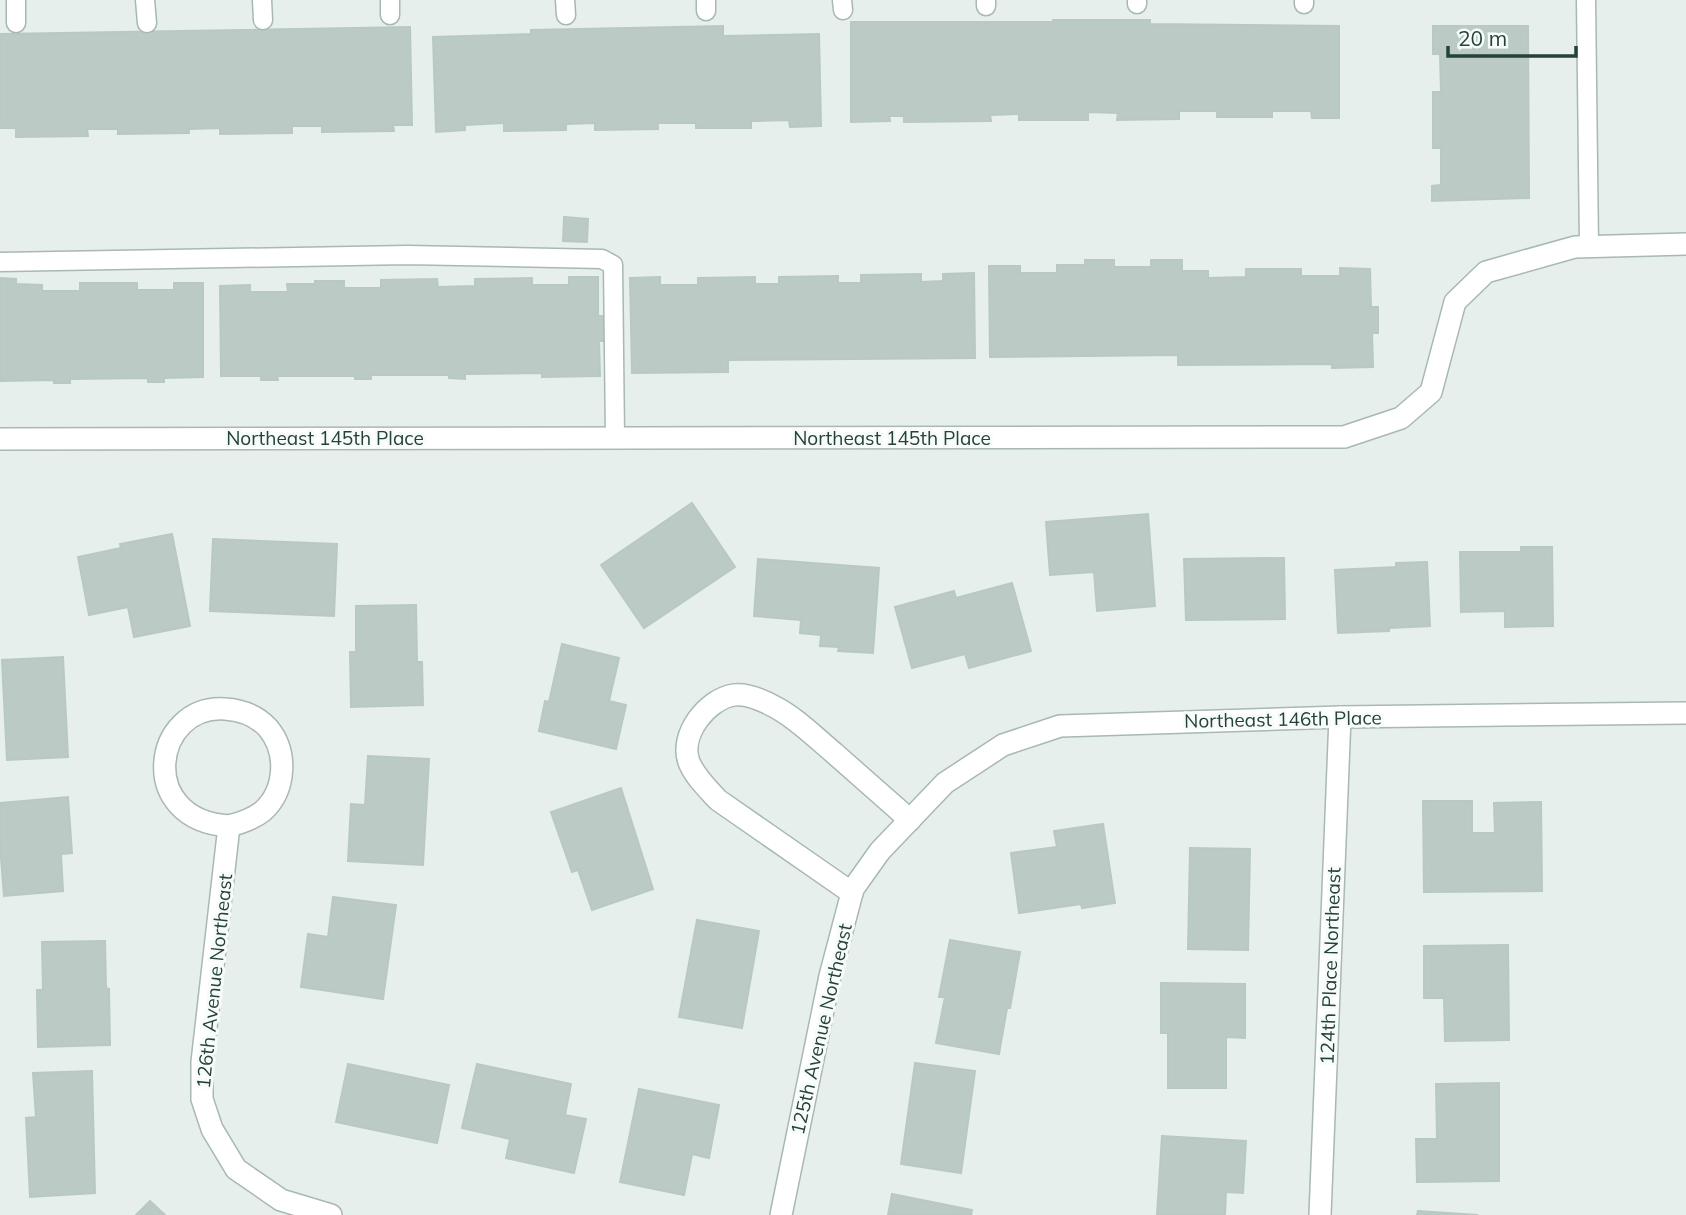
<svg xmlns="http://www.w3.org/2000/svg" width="1686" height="1215" font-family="Mulish,sans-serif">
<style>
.building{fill:#bbcac4;stroke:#b8c9c2;stroke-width:2}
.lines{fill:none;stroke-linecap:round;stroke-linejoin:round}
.lane-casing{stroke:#a8b8b2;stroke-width:21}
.street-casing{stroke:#a8b8b2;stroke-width:24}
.lane{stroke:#fff;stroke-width:18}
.street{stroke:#fff;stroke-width:21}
.labels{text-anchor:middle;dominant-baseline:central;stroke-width:6;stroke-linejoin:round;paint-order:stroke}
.street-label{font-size:19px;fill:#24423a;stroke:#f7fbf9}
</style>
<rect width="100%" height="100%" fill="#e6efeb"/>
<g class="building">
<path d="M1053 20H1150V24L1339 26V118H1312L1311 111H1272V117H1217V111H1179V119L1117 120 1118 113 1088 112V120H1019V114L990 115 991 121 904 122V116H889L890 121 851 122V22H1053Z"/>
<path d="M723 26V36L819 34 821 126 790 127 789 120 751 121V128H696V123H658V129L595 130V123L566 124V130L504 131V123L465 125V130L436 132 433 37 531 34V30Z"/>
<path d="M1433 26H1528L1529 198 1432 201V186L1441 185V148H1433V92H1441L1440 54H1433Z"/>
<path d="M410 27 412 125H393L394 131 322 132V126H292V133L220 134V128L189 129V133L118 134V129H87L88 136 16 137V128H0V34Z"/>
<path d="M564 217 588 219 587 242 563 241Z"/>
<path d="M1085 260H1114V267H1151V260H1182V271H1208V278L1246 277V269H1301V276H1340V268L1370 269 1371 307H1378V333H1372L1373 367 1332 368V364L1178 365V355L990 357 989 266H1020V273H1057V265H1085Z"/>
<path d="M974 273 975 358 728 360V372L632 373 630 278 660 277V285H698V278L755 277V284H779V277L838 276V283H861V275L921 274V282L943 281V274Z"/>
<path d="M569 277H598V316H607V341H599L600 376 542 377V373L465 374V379L449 378V375H371V379H355V376H277L278 380H261V376H221L220 286 250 285V292H288L287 284H315V281H344V288H381V280L437 279 438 287 475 286V279L532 278V285H569Z"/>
<path d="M0 278 16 279V284L42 285V291H80V283H137V290H174V283H203V377L164 378V382H148V378L70 379V383H54V380L0 381Z"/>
<path d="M692 503 735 567 644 628 601 565Z"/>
<path d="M1148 514 1155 606 1097 611 1094 572 1050 575 1046 522Z"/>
<path d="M172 534 190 626 134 637 128 607 89 615 78 557 121 548 120 544Z"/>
<path d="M213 539 337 544 334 616 210 611Z"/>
<path d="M1521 547H1552L1553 626 1505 627V611L1461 612 1460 552H1521Z"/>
<path d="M1284 558 1285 619 1186 620 1184 559Z"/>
<path d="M758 559 879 568 873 653 838 651 839 647 820 646 821 635 800 633 801 620 754 616Z"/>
<path d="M1427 562 1430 626 1389 628V631L1338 633 1335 570 1396 567V563Z"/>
<path d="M1012 583 1031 651 969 668 965 654 912 668 895 607 954 591 956 598Z"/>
<path d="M416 605 417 662H422L423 705 351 707 350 652H356V606Z"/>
<path d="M562 644 619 658 609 701 626 705 616 749 539 731 545 701 549 702Z"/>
<path d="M63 657 68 757 7 760 2 660Z"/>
<path d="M368 756 429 759 423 865 348 861 351 804 365 805Z"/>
<path d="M621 788 653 889 592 910 578 870 572 872 551 812Z"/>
<path d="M68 797 72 853 61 854 63 891 4 896 0 845V803Z"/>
<path d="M1423 801H1472V833H1495L1494 803 1541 802 1542 891 1424 892Z"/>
<path d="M1103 824 1115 903 1082 908 1081 904 1019 913 1011 853 1057 847 1054 831Z"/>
<path d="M1190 848 1250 849 1248 950 1188 949Z"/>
<path d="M333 897 396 905 383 999 301 987 308 934 328 937Z"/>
<path d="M697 920 759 931 742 1028 679 1017Z"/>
<path d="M950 940 1020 952 1010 1008H1007L999 1054 936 1043 945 997H939Z"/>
<path d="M105 941 106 988 109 989 110 1045 38 1047 37 990H43L42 942Z"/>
<path d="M1508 945 1509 1040 1445 1041 1444 998H1424V946Z"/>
<path d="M1161 983 1245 984V1038L1226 1037V1088H1168V1033H1161Z"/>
<path d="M915 1063 975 1071 961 1173 901 1164Z"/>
<path d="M348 1064 449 1085 437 1143 336 1122Z"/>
<path d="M477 1064 571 1084 565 1115 586 1119 574 1173 506 1158 510 1139 462 1128Z"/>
<path d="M92 1071 95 1193 30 1197 26 1118 36 1117 33 1073Z"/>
<path d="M1499 1083V1181L1417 1182 1416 1139H1437L1436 1084Z"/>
<path d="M639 1089 719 1105 709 1158 692 1154 684 1195 620 1182Z"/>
<path d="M1162 1136 1246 1141 1243 1193 1226 1192 1225 1215H1157Z"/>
<path d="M892 1194 972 1210 971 1215H888Z"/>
<path d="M150 1201 165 1215H136Z"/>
<path d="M1418 1211 1478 1215H1417Z"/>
</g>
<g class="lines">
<defs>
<g id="lane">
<path d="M16 0V23"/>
<path d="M145 0 147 23"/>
<path d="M262 0 263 20"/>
<path d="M565 0 566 15"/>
<path d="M706 0V11"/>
<path d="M842 0 843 10"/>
<path d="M986 0V6"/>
<path d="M1137 0V4"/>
<path d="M1304 0V4"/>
<path d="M1586 0 1589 246"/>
<path d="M390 15V0"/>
<path d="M0 262 407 255 602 259 613 265 615 438"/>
</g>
<g id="street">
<path d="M0 439 1344 437 1401 418 1431 392 1455 302 1486 272 1575 247 1686 244"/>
<path d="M229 826C241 823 253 819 263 811 286 790 288 752 268 728 257 716 241 710 225 709 153 704 135 820 229 826L202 1062V1099L212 1129 236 1169 281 1200 331 1215"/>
<path d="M852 893 718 800C708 789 695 777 689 762 679 735 707 699 734 695 747 693 764 701 775 707 796 718 815 737 834 753 859 775 884 797 910 820"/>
<path d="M781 1215 830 976 853 889 880 851 945 783 1003 745 1060 726 1340 717 1686 713"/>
<path d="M1320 1215 1340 717"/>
</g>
</defs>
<use href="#lane" class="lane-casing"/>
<use href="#street" class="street-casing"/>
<use href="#lane" class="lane"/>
<use href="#street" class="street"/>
</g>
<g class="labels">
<g class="street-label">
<text x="325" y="438">Northeast 145th Place</text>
<text x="892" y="438">Northeast 145th Place</text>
<text transform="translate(1283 719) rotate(-1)">Northeast 146th Place</text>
<text transform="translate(1330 966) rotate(-88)">124th Place Northeast</text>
<text transform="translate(214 981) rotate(-84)">126th Avenue Northeast</text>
<text transform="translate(821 1029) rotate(-77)">125th Avenue Northeast</text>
</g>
</g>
<path d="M1448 46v10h128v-10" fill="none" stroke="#24423a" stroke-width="3.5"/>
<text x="1458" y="46" font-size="21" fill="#24423a" stroke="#f7fbf9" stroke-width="5" paint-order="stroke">20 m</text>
</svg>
